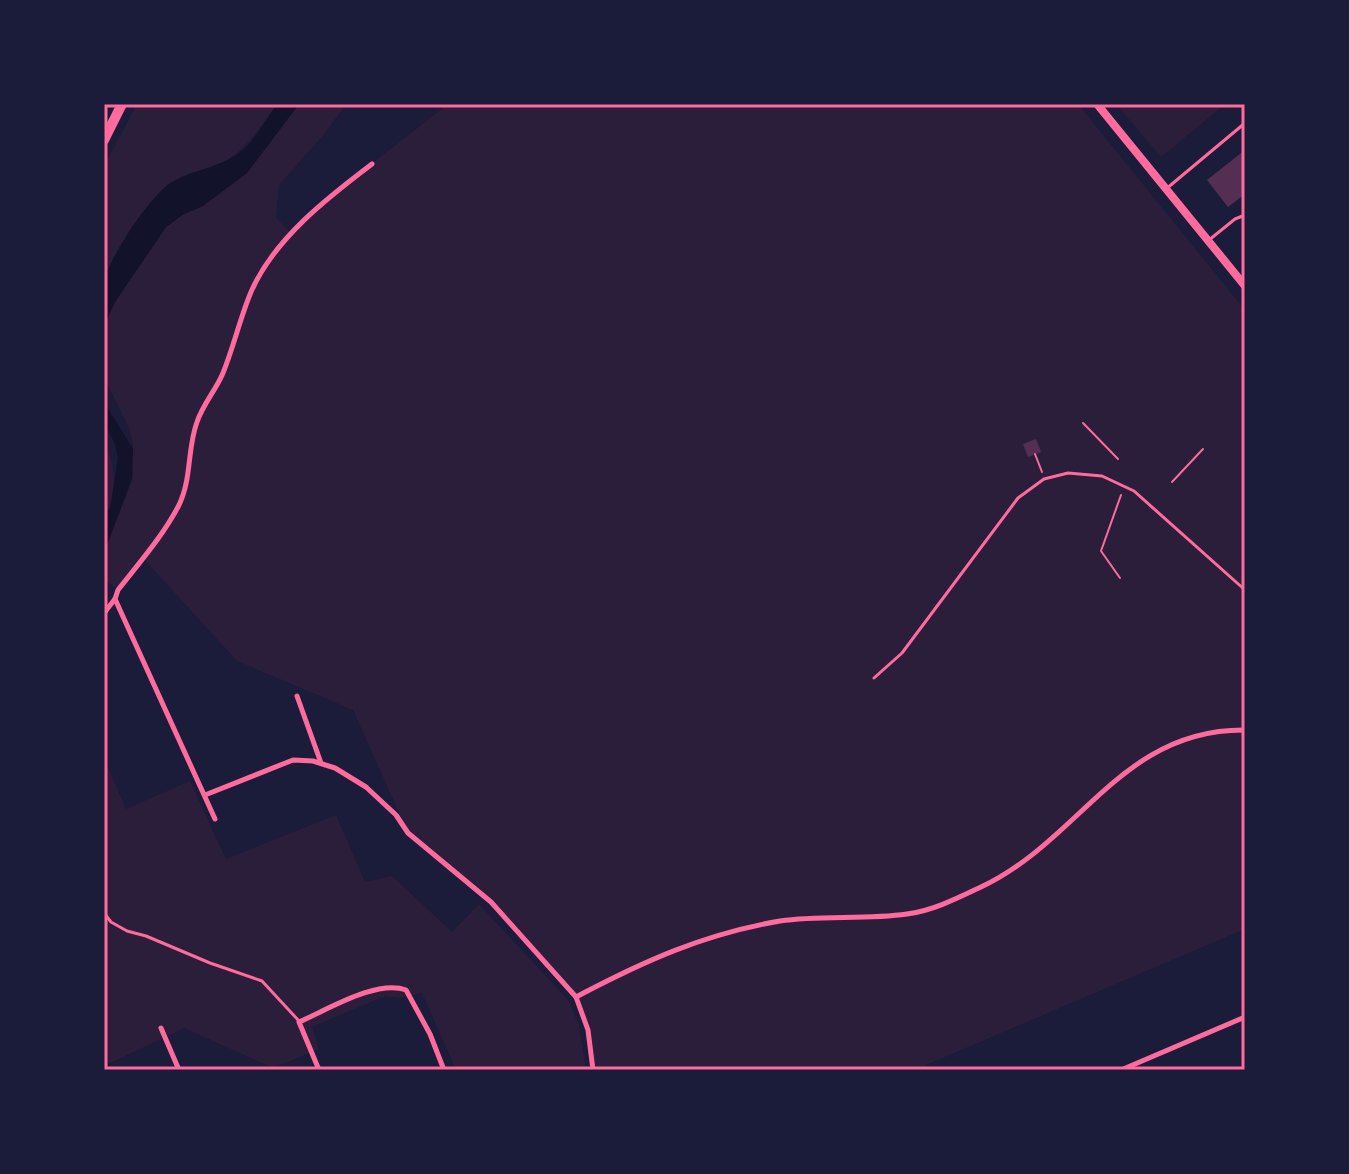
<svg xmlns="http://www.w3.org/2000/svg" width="1349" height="1174" font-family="'PT Sans',sans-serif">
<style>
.green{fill:#2a1e3b}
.water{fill:#12122b}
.building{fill:#542f53}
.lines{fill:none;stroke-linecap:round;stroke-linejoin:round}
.path{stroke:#ff6b9d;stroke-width:2}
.service{stroke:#ff6b9d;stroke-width:3}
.minor{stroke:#ff6b9d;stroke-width:5}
.secondary{stroke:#ff6b9d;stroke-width:8}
.motorway{stroke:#ff6b9d;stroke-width:10}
.neatline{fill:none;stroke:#ff6b9d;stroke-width:3}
</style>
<rect width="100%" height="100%" fill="#1b1b3a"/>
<g class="green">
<path d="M137 104H277C257 132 241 158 208 169L133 225 104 280V166Z"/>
<path d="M299 104H346L326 132 279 185 276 218 292 234 346 184 448 104H1078L1245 310V929L926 1065V1070H593L588 1030 576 997 491 902 408 833 353 710 237 661 143 558 118 590 104 579V553L132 479 133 443 129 428 104 377V326L115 302 166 227 184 214 203 206 247 173Z"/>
<path d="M1116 104H1225L1161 157Z"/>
<path d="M104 439C113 464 122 492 104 516Z"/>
<path d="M104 758 126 809 190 781 226 859 336 815 365 882 392 876 452 932 479 904 568 1000 579 1025 586 1070H456L422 993 400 998 385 996 312 1027 319 1049 273 1068 184 1028 104 1066Z"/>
</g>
<g class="water">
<path d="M277 104H299L247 173 203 206 184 214 166 227 115 302 104 326C104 312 102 297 104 283 107 260 152 193 172 182 196 168 222 168 244 149 257 137 267 118 277 104Z"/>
<path d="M104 402 133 449 132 479 104 553V516L110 508 118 458 115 444 104 422Z"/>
</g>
<g class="building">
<path d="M1245 150V194L1228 207 1207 180Z"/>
<path d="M1036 439 1041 452 1028 457 1023 444Z"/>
</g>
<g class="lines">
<g class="path">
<path d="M1083 423 1118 459"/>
<path d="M1035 454 1042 472"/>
<path d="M1172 482 1203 449"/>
<path d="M1120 578 1101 551 1121 495"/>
</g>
<g class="service">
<path d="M1166 189 1245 123"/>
<path d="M1209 240 1235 219 1245 215"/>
<path d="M874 678 902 653 1018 498 1044 479 1068 473 1102 476 1134 491 1245 590"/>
<path d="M104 913 111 922 127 931 146 936 210 963 262 981 299 1021"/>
</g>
<g class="minor">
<path d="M115 599 215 819"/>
<path d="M104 613 115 599 118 590C139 563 163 536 179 505 192 478 187 449 197 422 203 404 216 390 223 373 234 346 240 318 251 292 274 239 327 198 372 164"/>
<path d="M297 696 321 763"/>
<path d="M205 795 293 760 313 761 335 768 366 787 396 815 408 833 491 902 576 997 588 1030 593 1070"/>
<path d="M576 997C644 961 704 934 780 921 821 915 865 920 907 914 932 911 958 898 981 887 1081 840 1121 729 1245 730"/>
<path d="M161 1028 179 1070"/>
<path d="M319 1070 299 1022C327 1010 377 979 406 990L430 1034 444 1070"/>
<path d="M1121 1070 1245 1017"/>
</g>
<path class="secondary" d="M1097 104 1245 286"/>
<path class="motorway" d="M104 140 122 104"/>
</g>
<rect width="1349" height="1174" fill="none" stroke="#1b1b3a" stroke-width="212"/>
<rect x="106" y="106" width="1137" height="962" class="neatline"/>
</svg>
